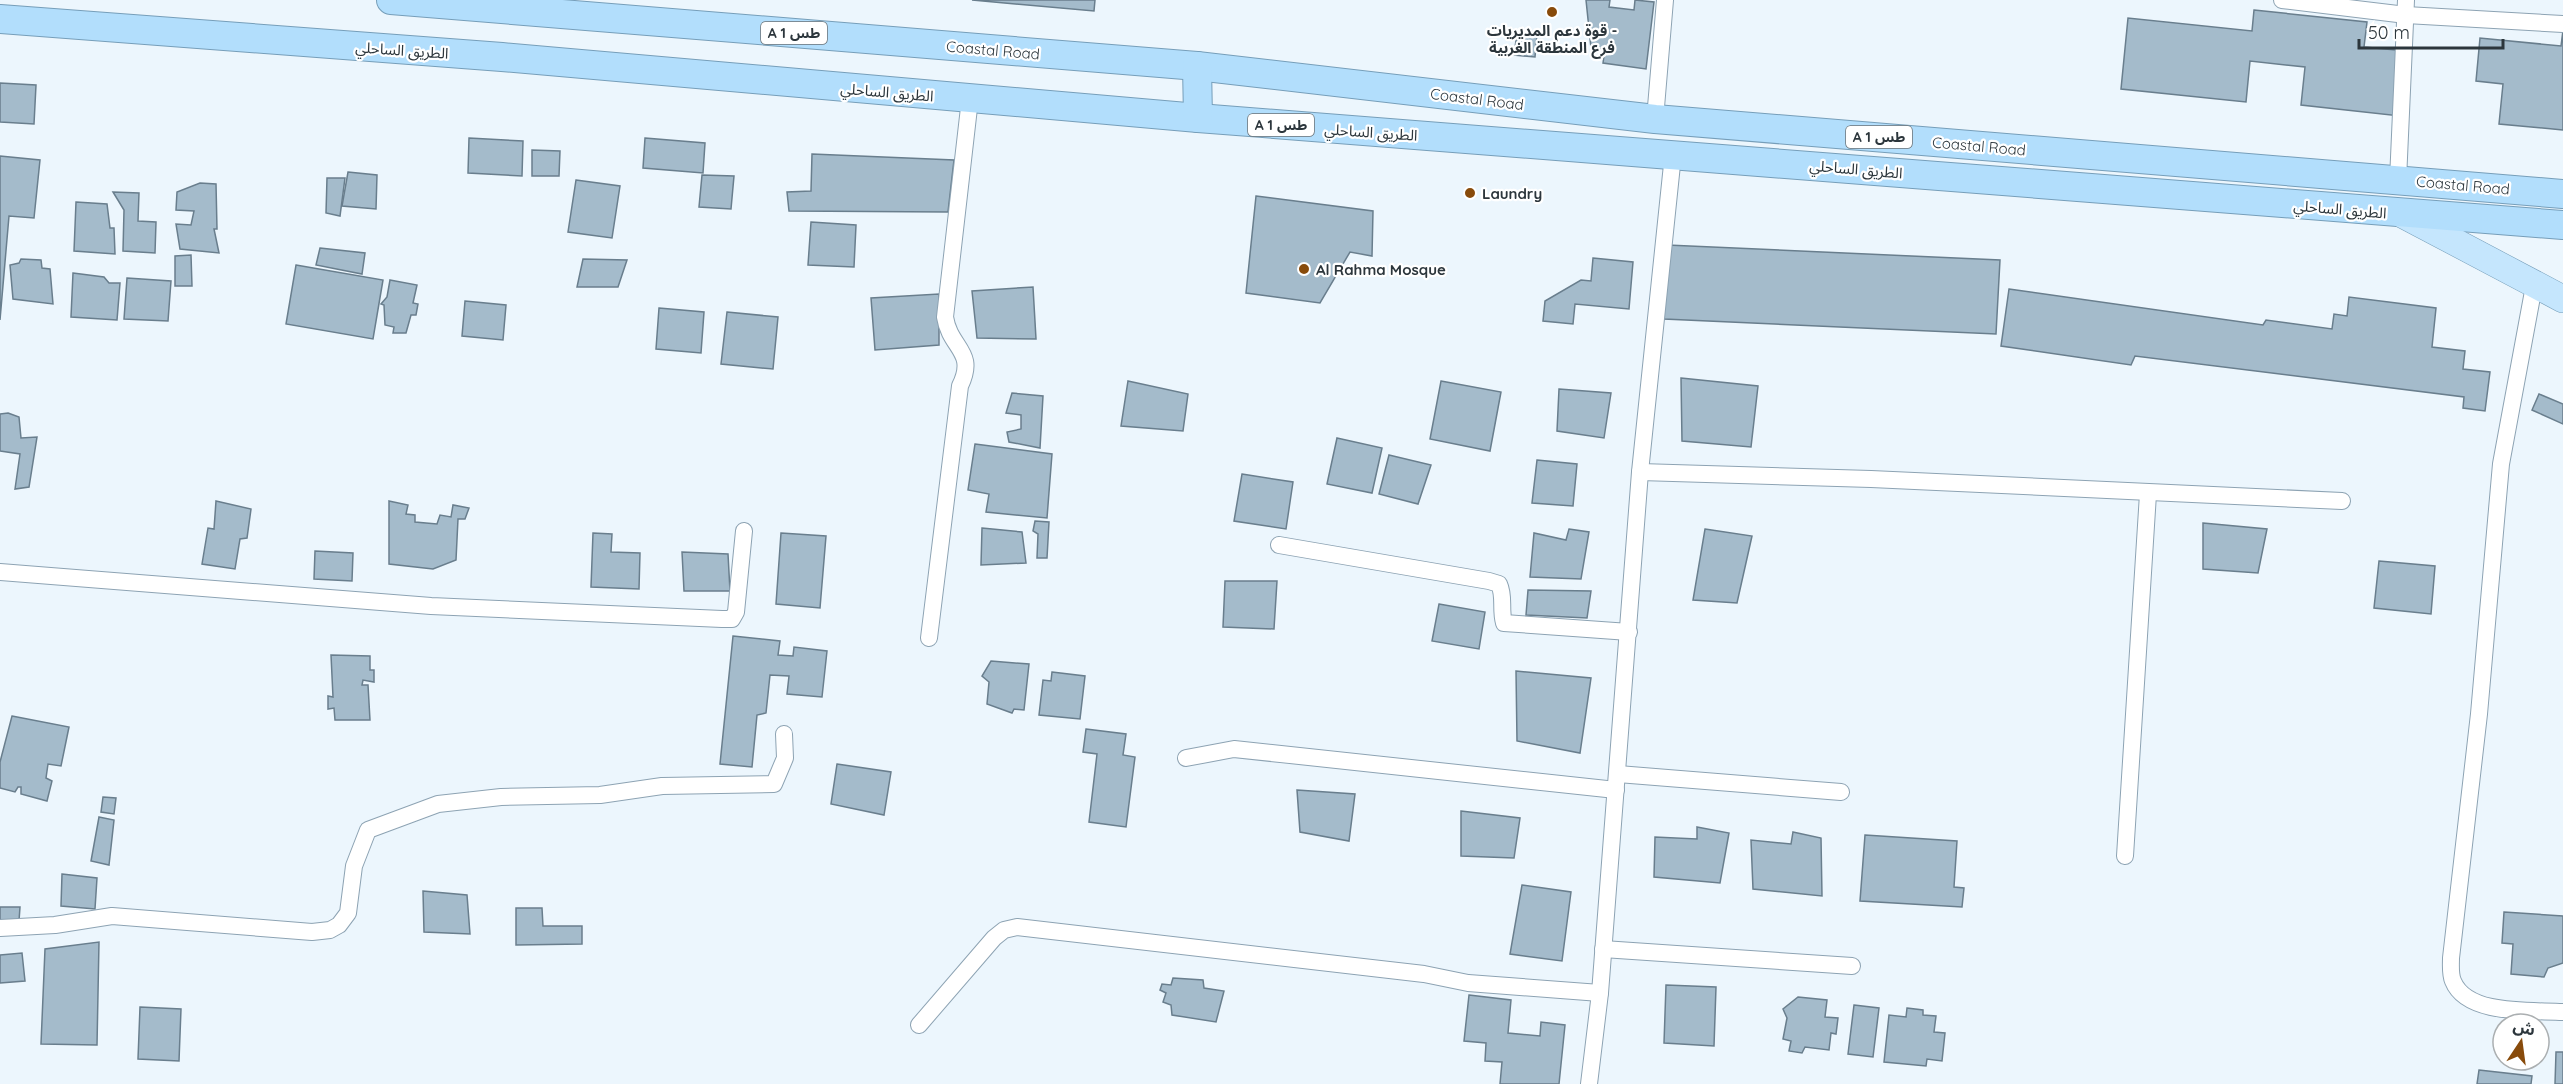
<svg xmlns="http://www.w3.org/2000/svg" width="2563" height="1084" font-family="Quicksand,'Noto Sans Arabic',sans-serif">
<style>
.building{fill:#a4bbcb;stroke:#697e8d;stroke-width:1.5}
.lines{fill:none;stroke-linecap:round;stroke-linejoin:round}
.minor-casing{stroke:#8da3b3;stroke-width:18}
.primary-casing{stroke:#769eb9;stroke-width:28}
.trunk-casing{stroke:#769eb9;stroke-width:30}
.minor{stroke:#fff;stroke-width:16}
.primary{stroke:#c5e6fd;stroke-width:27}
.trunk{stroke:#b2defc;stroke-width:28}
.poi-dot{fill:#884b0b;stroke:#fff;stroke-width:2}
.labels{text-anchor:middle;dominant-baseline:central;stroke-width:4.5;stroke-linejoin:round;paint-order:stroke}
.shield{fill:#fff;stroke:#6b7276;stroke-width:1.5}
.shield-label{font-size:14px;font-weight:bold;fill:#2c363c}
.poi-label{font-size:15px;font-weight:bold;fill:#2c363c;stroke:#fff;text-anchor:start}
.street-label{font-size:15px;fill:#2c363c;stroke:#fff}
</style>
<rect width="100%" height="100%" fill="#ecf6fd"/>
<g class="building">
<path d="M972 0H1095L1094 11Z"/>
<path d="M1586 0H1610L1609 7 1634 10 1635 0 1654 2 1646 69 1603 63 1605 49 1591 48Z"/>
<path d="M2254 10 2367 22 2364 47 2407 51 2400 116 2301 105 2305 67 2250 61 2246 102 2121 89 2128 18 2252 31Z"/>
<path d="M2563 30V130L2499 124 2503 84 2476 81 2480 38 2561 46Z"/>
<path d="M1517 33 1537 35 1535 57 1514 55Z"/>
<path d="M0 83 36 85 34 124 0 122Z"/>
<path d="M469 138 523 141 522 176 468 173Z"/>
<path d="M645 138 705 143 703 173 643 168Z"/>
<path d="M532 150 560 151 559 176H532Z"/>
<path d="M812 154 954 160 948 212 789 211 787 192 811 191Z"/>
<path d="M0 156 40 160 34 218 9 216 0 320Z"/>
<path d="M348 172 377 175 376 209 342 206Z"/>
<path d="M702 175 734 176 731 209 699 207Z"/>
<path d="M327 178H345L340 216 326 213Z"/>
<path d="M576 180 620 186 612 238 568 232Z"/>
<path d="M200 183 216 184 217 229H214L219 253 180 249 176 224 191 225 194 211 176 210 177 192Z"/>
<path d="M113 192 139 193 138 221 156 222 155 253 123 251 124 210Z"/>
<path d="M1256 196 1373 211 1372 256 1350 252 1320 303 1246 293Z"/>
<path d="M76 202 107 204 110 228H114L115 254 74 251Z"/>
<path d="M811 222 856 225 854 267 808 265Z"/>
<path d="M1667 245 2000 260 1996 334 1664 319Z"/>
<path d="M320 248 365 253 362 274 316 265Z"/>
<path d="M191 255 192 286H175V256Z"/>
<path d="M1593 258 1633 262 1629 309 1575 304 1573 324 1543 321 1545 301 1581 280 1591 281Z"/>
<path d="M21 259 41 260 42 268 50 269 53 304 13 299 10 265 19 263Z"/>
<path d="M583 259 627 260 618 287H577Z"/>
<path d="M296 265 383 280 373 339 286 324Z"/>
<path d="M73 273 104 277 109 283H120L117 320 71 317Z"/>
<path d="M127 278 171 281 168 321 124 319Z"/>
<path d="M390 280 417 285 413 303 418 304 416 315H411L406 333H393L394 327 385 325 384 305 381 304 387 297Z"/>
<path d="M1033 287 1036 339 977 338 972 291Z"/>
<path d="M2009 289 2263 325 2266 320 2332 329 2334 314 2347 316 2349 297 2436 308 2432 347 2465 351 2463 369 2490 372 2485 411 2463 408 2464 397 2135 356 2131 365 2001 346Z"/>
<path d="M939 294V345L875 350 871 298Z"/>
<path d="M465 301 506 305 503 340 462 336Z"/>
<path d="M659 308 704 312 701 353 656 349Z"/>
<path d="M727 312 778 317 773 369 721 364Z"/>
<path d="M1681 378 1758 386 1751 447 1682 441Z"/>
<path d="M1128 381 1188 394 1183 431 1121 426Z"/>
<path d="M1441 381 1501 392 1490 451 1430 439Z"/>
<path d="M1559 389 1611 393 1604 438 1557 431Z"/>
<path d="M1012 393 1043 396 1040 448 1009 442 1007 432 1021 429V415L1006 413Z"/>
<path d="M2539 394 2563 404V424L2532 410Z"/>
<path d="M8 413 19 417 21 438 37 437 29 487 15 489 20 454 0 451V414Z"/>
<path d="M1337 438 1382 448 1372 493 1327 484Z"/>
<path d="M975 444 1052 454 1047 518 986 512 989 494 968 490Z"/>
<path d="M1389 455 1431 465 1418 504 1379 494Z"/>
<path d="M1537 460 1577 464 1573 506 1532 503Z"/>
<path d="M1242 474 1293 482 1286 529 1234 521Z"/>
<path d="M216 501 251 509 247 538 240 539 235 569 202 564 208 528 214 529Z"/>
<path d="M389 501 408 505 406 514 415 515V522L437 524 440 515 451 517 453 505 469 508 465 519H458L456 560 433 569 389 564Z"/>
<path d="M1035 521 1049 522 1047 558H1037L1038 534 1033 531Z"/>
<path d="M2203 523 2267 529 2258 573 2203 569Z"/>
<path d="M982 528 1022 532 1026 563 981 565Z"/>
<path d="M1569 529 1589 532 1581 579 1530 577 1534 533 1566 540Z"/>
<path d="M1705 529 1752 536 1737 603 1693 600Z"/>
<path d="M593 533 612 534 611 552 640 553 639 589 591 587Z"/>
<path d="M781 533 826 536 820 608 776 604Z"/>
<path d="M315 551 353 553 352 581 314 579Z"/>
<path d="M682 552 728 554 730 591H684Z"/>
<path d="M2379 561 2435 566 2431 614 2374 608Z"/>
<path d="M1225 581H1277L1274 629 1223 627Z"/>
<path d="M1528 590 1591 591 1587 618 1526 615Z"/>
<path d="M1439 604 1485 612 1479 649 1432 641Z"/>
<path d="M733 636 780 641 778 655 793 656 794 647 827 651 822 697 787 694 789 676 770 675 766 713 757 715 752 767 720 764Z"/>
<path d="M331 655 370 656V670H374V682L363 680 362 685H368L370 720H335L334 708 328 709V696L333 697Z"/>
<path d="M991 661 1029 664 1024 710 1014 709 1012 713 987 704 989 682 982 676Z"/>
<path d="M1516 671 1591 678 1580 753 1517 741Z"/>
<path d="M1052 672 1085 676 1080 719 1039 715 1043 680 1051 681Z"/>
<path d="M12 716 69 727 61 766 48 764 46 778 52 781 47 801 21 794V787H18L15 792 0 788V762Z"/>
<path d="M1086 729 1126 734 1123 755 1135 757 1126 827 1089 822 1097 754 1083 752Z"/>
<path d="M837 764 891 772 884 815 831 804Z"/>
<path d="M1297 790 1355 794 1349 841 1300 832Z"/>
<path d="M103 797 116 798 114 814 101 812Z"/>
<path d="M1461 811 1520 818 1514 858 1461 856Z"/>
<path d="M99 817 114 820 109 865 91 861Z"/>
<path d="M1697 827 1729 833 1720 883 1654 877 1655 837 1697 839Z"/>
<path d="M1793 832 1821 838 1822 896 1753 889 1751 840 1791 844Z"/>
<path d="M1865 835 1957 841 1954 887 1964 888 1962 907 1860 901Z"/>
<path d="M62 874 97 878 95 909 61 906Z"/>
<path d="M1522 885 1571 892 1562 961 1510 954Z"/>
<path d="M423 891 467 895 470 934 424 932Z"/>
<path d="M0 907H20L19 921 0 920Z"/>
<path d="M516 908H542L543 926H582V944L516 945Z"/>
<path d="M2504 912 2563 916V963L2548 968 2544 977 2511 974 2513 944 2502 943Z"/>
<path d="M99 942 97 1045 41 1044 45 949Z"/>
<path d="M22 953 25 981 0 983V955Z"/>
<path d="M1173 978 1203 980 1204 988 1224 991 1216 1022 1172 1015 1171 1005 1163 1002 1166 993 1160 990 1162 984 1171 985Z"/>
<path d="M1666 985 1716 987 1714 1046 1664 1043Z"/>
<path d="M1469 995 1511 1000 1508 1033 1540 1036 1541 1022 1565 1025 1559 1084H1500L1502 1062 1485 1061 1486 1043 1464 1041Z"/>
<path d="M1798 997 1827 1000 1825 1017 1838 1018 1836 1034 1831 1033 1829 1050 1805 1047 1802 1053 1789 1051 1791 1041 1783 1039 1787 1018 1783 1009Z"/>
<path d="M1854 1005 1879 1008 1873 1057 1848 1054Z"/>
<path d="M140 1007 181 1009 179 1061 138 1059Z"/>
<path d="M1907 1008 1923 1010V1015L1936 1016 1934 1032 1945 1033 1942 1061 1927 1059 1926 1066 1884 1062 1889 1015 1906 1017Z"/>
<path d="M2556 1052H2563V1084H2555Z"/>
<path d="M2479 1070 2532 1076 2531 1084H2477Z"/>
</g>
<g class="lines">
<defs>
<g id="minor">
<path d="M2282 0 2406 15 2563 24"/>
<path d="M1655 119 1665 0"/>
<path d="M2398 180 2406 0"/>
<path d="M2534 286 2501 464 2479 714 2451 958C2451 965 2450 974 2453 981 2467 1016 2532 1010 2563 1012"/>
<path d="M1640 472 1871 479 2342 501"/>
<path d="M1279 545 1489 581 1499 584C1505 597 1500 609 1504 623L1629 632"/>
<path d="M0 572 431 606 722 619H732L736 612 744 531"/>
<path d="M929 638 960 386C977 351 950 349 945 317L970 99"/>
<path d="M1186 758 1234 749 1616 790"/>
<path d="M1618 774 1841 792"/>
<path d="M2125 856 2148 494"/>
<path d="M0 928 55 925 112 916 312 932 330 930 339 925 348 913 354 866 368 830 438 804 501 797 600 795 662 786 774 784 785 758 784 734"/>
<path d="M1603 949 1852 966"/>
<path d="M919 1025 994 938 1004 930 1017 927 1424 974 1468 983 1600 993"/>
<path d="M1589 1084 1600 993 1640 472 1673 155"/>
</g>
<path id="primary" d="M2402 214 2563 299"/>
<g id="trunk">
<path d="M391 0 1197 66 1655 119 2563 194"/>
<path d="M0 19 502 57 1198 118 2563 225"/>
<path d="M1197 66 1198 118"/>
</g>
</defs>
<use href="#minor" class="minor-casing"/>
<use href="#primary" class="primary-casing"/>
<use href="#trunk" class="trunk-casing"/>
<use href="#minor" class="minor"/>
<use href="#primary" class="primary"/>
<use href="#trunk" class="trunk"/>
</g>
<g class="poi-dot">
<circle cx="1552" cy="12" r="6"/>
<circle cx="1470" cy="193" r="6"/>
<circle cx="1304" cy="269" r="6"/>
</g>
<g class="labels">
<g class="shield">
<rect x="761" y="22" width="66" height="22" rx="4.5"/>
<rect x="1248" y="114" width="66" height="22" rx="4.5"/>
<rect x="1846" y="126" width="66" height="22" rx="4.5"/>
</g>
<g class="shield-label">
<text x="794" y="33">A 1 طس</text>
<text x="1281" y="125">A 1 طس</text>
<text x="1879" y="137">A 1 طس</text>
</g>
<g class="poi-label">
<text x="1552" y="30" text-anchor="middle">قوة دعم المديريات -<tspan x="1552" dy="17">فرع المنطقة الغربية</tspan></text>
<text x="1482" y="193">Laundry</text>
<text x="1316" y="269">Al Rahma Mosque</text>
</g>
<g class="street-label">
<text transform="translate(402 50) rotate(4)">الطريق الساحلي</text>
<text transform="translate(993 50) rotate(5)">Coastal Road</text>
<text transform="translate(887 92) rotate(5)">الطريق الساحلي</text>
<text transform="translate(1477 99) rotate(7)">Coastal Road</text>
<text transform="translate(1371 132) rotate(4)">الطريق الساحلي</text>
<text transform="translate(1979 146) rotate(5)">Coastal Road</text>
<text transform="translate(1856 169) rotate(5)">الطريق الساحلي</text>
<text transform="translate(2463 185) rotate(5)">Coastal Road</text>
<text transform="translate(2340 209) rotate(5)">الطريق الساحلي</text>
</g>
</g>
<g transform="translate(2521 1042) rotate(13)"><circle r="28" fill="#ffffff" stroke="#abafb1" stroke-width="1.5"/>
<path d="M0-4.5L10 22L0 15L-10 22Z" fill="#884b0b"/>
<text y="-9" font-size="16" font-weight="bold" text-anchor="middle" fill="#2c363c">ش</text>
</g>
<path d="M2359 39v9h144v-9" fill="none" stroke="#2c363c" stroke-width="3"/>
<text x="2368" y="39" font-size="18" fill="#2c363c" stroke="#ffffff" stroke-width="4.5" paint-order="stroke">50 m</text>
</svg>
